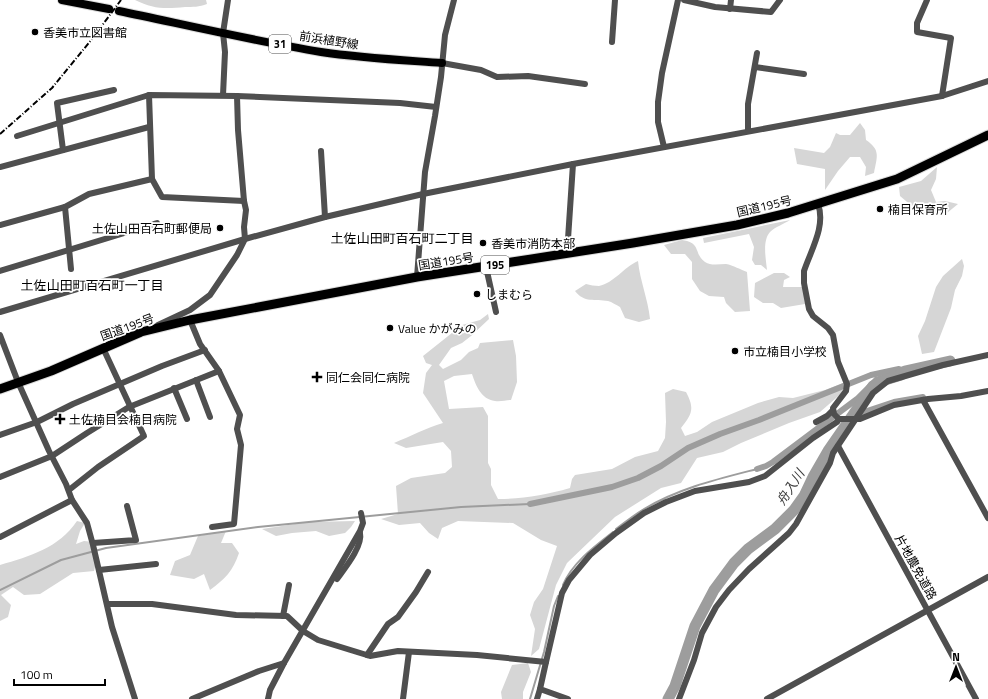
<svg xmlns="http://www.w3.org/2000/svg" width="988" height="699" font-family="'Titillium Web','Noto Sans JP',sans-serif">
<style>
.green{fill:#d6d6d6}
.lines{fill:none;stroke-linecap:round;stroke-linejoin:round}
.stream{stroke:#9d9d9d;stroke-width:2}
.canal{stroke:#9d9d9d;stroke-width:6}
.river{stroke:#9d9d9d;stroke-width:11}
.major-casing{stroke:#dbdbdb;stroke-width:10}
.highway-casing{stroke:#dbdbdb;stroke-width:11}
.minor{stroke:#4f4f4f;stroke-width:6}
.major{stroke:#000;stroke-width:8}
.highway{stroke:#000;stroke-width:9}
.rail{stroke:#000;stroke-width:2;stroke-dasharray:6 2 1 2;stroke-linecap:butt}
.poi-dot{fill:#000;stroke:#fff;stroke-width:1.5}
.labels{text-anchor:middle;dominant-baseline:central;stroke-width:3.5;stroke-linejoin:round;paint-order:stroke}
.shield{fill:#fff;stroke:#4c4c4c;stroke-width:1}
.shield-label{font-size:11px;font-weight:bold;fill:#000}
.poi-label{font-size:12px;fill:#000;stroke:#fff;text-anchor:start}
.street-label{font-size:12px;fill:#000;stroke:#fff}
.neighbourhood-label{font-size:13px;fill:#000;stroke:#fff}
.water-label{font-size:13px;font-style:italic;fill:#3e3e3e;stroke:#fff}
</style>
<rect width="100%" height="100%" fill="#fff"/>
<g class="green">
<path d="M135 0H206L207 4C199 7 193 7 185 7 165 9 153 9 135 0Z"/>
<path d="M860 123 865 130 866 140C881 150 877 157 874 173L865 176 866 167 860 157H850L838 171 825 190V169L797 164 794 148 824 153 830 147 836 133 840 135H850Z"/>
<path d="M937 167 936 179 931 190 936 202 945 201 958 204 947 213 932 215 919 212 900 196 899 187 921 181Z"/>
<path d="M790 220C784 224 775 227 770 232 762 241 766 259 767 270L761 265H755L752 260 754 247 749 234 704 243 703 238Z"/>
<path d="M682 240C702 243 693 253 705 262 711 266 719 264 726 264 733 265 741 270 747 272L750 311 735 312 726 303 724 297 709 296 700 291 692 279V262L685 254H671L664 245Z"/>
<path d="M962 259 964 266 962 276 955 290 951 308 934 352 922 354 918 336 925 321 936 287 943 276Z"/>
<path d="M638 261C640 281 648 299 650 319L639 322 625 318 620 307C616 305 612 302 608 301 595 299 584 303 575 291L586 284C590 285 595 286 599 286 614 283 624 267 638 261Z"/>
<path d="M774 273H784L790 277 784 280 783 287H804L805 304 781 308 773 303H763L754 297 755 283Z"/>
<path d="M488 314 489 319 471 336 462 343 451 348 439 365 443 369 461 360 469 352 478 348 480 343 513 340 516 356 517 382 511 400C507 400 500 402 495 401 481 399 476 386 472 374L454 376 444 381 449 409 483 407 488 416V463L491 469V485L498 499C523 499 546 495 570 488L572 479 575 475 612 469 635 457 658 451 665 438 666 422 665 393 673 389 686 392C695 409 692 414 681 428L685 436 697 432 712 422 758 403 779 397 793 398 825 390 843 383V392L820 412 789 423 741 443 723 452 697 458 681 483 661 488 615 517 567 563 556 585 539 649 531 656 535 629 530 615 534 602 543 589 557 546 541 540 513 523 458 521 442 528 438 539 429 533 420 523 399 525 381 519 398 514 396 486 411 478 445 473 452 467 451 451 443 442 406 448 394 443C411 436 426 428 443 423L423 393 426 373 432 365 426 363 423 356 462 325 480 320Z"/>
<path d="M77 521 85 523 80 531 76 544 84 541 94 542 97 558 94 571 73 573 40 594 24 595 13 587 1 595 11 605 8 617 0 621V565C30 556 59 548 77 521Z"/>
<path d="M355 521 351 527 345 533 329 536 316 531 292 533 276 536 262 529 308 522Z"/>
<path d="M226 531 221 543H232L239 553C233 571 225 579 210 590L204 574 194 579 170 575 175 561 190 555 198 536Z"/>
<path d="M528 663 531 672 523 692V699H502L501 692 512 665Z"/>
</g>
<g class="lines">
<g class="stream">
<path d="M616 529C625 522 634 515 644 509 679 488 718 479 757 469"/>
<path d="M563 585C572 563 595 546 613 532"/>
<path d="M0 590 61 560 106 548 258 527 461 507 530 504"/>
<path d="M530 699 544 652 554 606 558 596"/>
</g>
<g class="canal">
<path d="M852 416 894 402 923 397"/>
<path d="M757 469 766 466 773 462 857 399 876 380 900 373"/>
<path d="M530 504 612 487 638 478 661 466 688 448 720 434 759 420 871 375 899 369 905 371"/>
</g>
<path class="river" d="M668 699 675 686 695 626 714 590 734 563 748 549 775 529 794 510 804 496 813 477 828 451 873 386 885 380 901 375 905 371 950 361"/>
<defs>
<g id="major">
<path d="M62 0 109 9"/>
<path d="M119 11C186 25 254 41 321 52 361 58 401 60 442 63"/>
</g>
<path id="highway" d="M0 389 51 371 141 332 190 320 417 277 633 243 737 225 788 213 897 179 988 135"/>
</defs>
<use href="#major" class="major-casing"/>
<use href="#highway" class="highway-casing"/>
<g class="minor">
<path d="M684 0 715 7 771 12 780 0"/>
<path d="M927 0 917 23V32L951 38 942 96"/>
<path d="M730 9 731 0"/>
<path d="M612 42 615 0"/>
<path d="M442 63 481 70 497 77 528 76 585 84"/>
<path d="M755 67 804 74"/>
<path d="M149 95 152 179 162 197 244 201"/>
<path d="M223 95 225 52 223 33 228 0"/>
<path d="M748 131V104L757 53"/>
<path d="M17 136 149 95 237 96 400 103 436 107"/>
<path d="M664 147 658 122V102L662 73 678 0"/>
<path d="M63 150 57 103 114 90"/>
<path d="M321 151 325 217"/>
<path d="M0 167 149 127"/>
<path d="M818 204C826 226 811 250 804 271V283L809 309 813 316 828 328 833 335 838 362 847 384 846 391 833 408 834 414 839 419H860L894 405 928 399 961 396 988 391"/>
<path d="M65 207 71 269"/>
<path d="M0 225 65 207 89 194 152 179"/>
<path d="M567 254 573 164"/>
<path d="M486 267 496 312"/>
<path d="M0 271 157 223"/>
<path d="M417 277 425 172 435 116 441 77 445 35 454 0"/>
<path d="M0 312 245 239 325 217 423 194 573 164 942 96 988 81"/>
<path d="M190 320 200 344 219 371 240 415 237 429 241 445 234 524 212 527"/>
<path d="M158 325 190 310 210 295 237 255 245 239 244 227 246 210 244 201 238 130 237 96"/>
<path d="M0 335 18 382 49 451 66 484 72 500 87 523 93 545 112 627 135 699"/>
<path d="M196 380 210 417"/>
<path d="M174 388 187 419"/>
<path d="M923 400 988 518"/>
<path d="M816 422 827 416 832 411"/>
<path d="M0 435 37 422 73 404 162 366 205 350"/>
<path d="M838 446 976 699"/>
<path d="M0 477 52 456 87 433 129 407 219 371"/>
<path d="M69 490 98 467 144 436 103 348"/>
<path d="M0 537 72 500"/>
<path d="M93 543 136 540 127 506"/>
<path d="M99 570 156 564"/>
<path d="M337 579C345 568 363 546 360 533"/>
<path d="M107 604H152L236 615 287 616 303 631 318 640 370 656 398 651 477 655 546 662 540 689 568 699"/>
<path d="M283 616 289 585"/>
<path d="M367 655 388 624 398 617 416 592 428 572"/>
<path d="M546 662 562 593 569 580 590 555 616 533 644 513 666 502 695 491 749 482 765 476 813 438 837 422 839 419"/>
<path d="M192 699 259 671 284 663"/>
<path d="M268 699 270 690 284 663 360 531 363 523 361 513"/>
<path d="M403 699 409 652"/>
<path d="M537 699 540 689"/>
<path d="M679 699 694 660 702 633 716 607 729 590 749 569 789 533 796 524 830 463 833 453 873 393 888 381 943 365 988 355"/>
<path d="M767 699 988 577"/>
</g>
<use href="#major" class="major"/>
<use href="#highway" class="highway"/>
<path class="rail" d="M0 134 52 88 92 39 121 0"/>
</g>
<g class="poi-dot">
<circle cx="35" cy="32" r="4"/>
<circle cx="880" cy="209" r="4"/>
<circle cx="220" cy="228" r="4"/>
<circle cx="483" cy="243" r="4"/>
<circle cx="477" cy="294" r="4"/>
<circle cx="390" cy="328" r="4"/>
<circle cx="735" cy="351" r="4"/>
<path d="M315 371h4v4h4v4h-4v4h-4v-4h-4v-4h4z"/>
<path d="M58 413h4v4h4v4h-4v4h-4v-4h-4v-4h4z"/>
</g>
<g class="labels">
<g class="shield">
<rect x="269" y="35" width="22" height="18" rx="3"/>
<rect x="481" y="256" width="28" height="18" rx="3"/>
</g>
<g class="shield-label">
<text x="280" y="44">31</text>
<text x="495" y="265">195</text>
</g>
<g class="poi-label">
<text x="43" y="32">香美市立図書館</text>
<text x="888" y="209">楠目保育所</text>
<text x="212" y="228" text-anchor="end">土佐山田百石町郵便局</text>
<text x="491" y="243">香美市消防本部</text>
<text x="485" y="294">しまむら</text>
<text x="398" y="328">Value かがみの</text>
<text x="743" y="351">市立楠目小学校</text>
<text x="326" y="377">同仁会同仁病院</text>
<text x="69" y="419">土佐楠目会楠目病院</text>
</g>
<g class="street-label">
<text transform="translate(329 40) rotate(9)">前浜植野線</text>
<text transform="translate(764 206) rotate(-13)">国道195号</text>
<text transform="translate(446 261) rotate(-9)">国道195号</text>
<text transform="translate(127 327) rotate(-20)">国道195号</text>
<text transform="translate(916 567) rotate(61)">片地農免道路</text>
</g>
<g class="neighbourhood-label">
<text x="402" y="238">土佐山田町百石町二丁目</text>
<text x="92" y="285">土佐山田町百石町一丁目</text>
</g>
<g class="water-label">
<text transform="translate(790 487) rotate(-57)">舟入川</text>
</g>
</g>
<g transform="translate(956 667)" stroke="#ffffff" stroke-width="3" paint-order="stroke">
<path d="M0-3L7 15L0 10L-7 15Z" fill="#000000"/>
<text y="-6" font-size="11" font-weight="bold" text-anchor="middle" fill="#000000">N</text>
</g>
<path d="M14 679v6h91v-6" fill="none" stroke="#000000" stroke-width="2"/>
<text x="20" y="679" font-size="12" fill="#000000" stroke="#ffffff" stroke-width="3" paint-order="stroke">100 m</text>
</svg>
